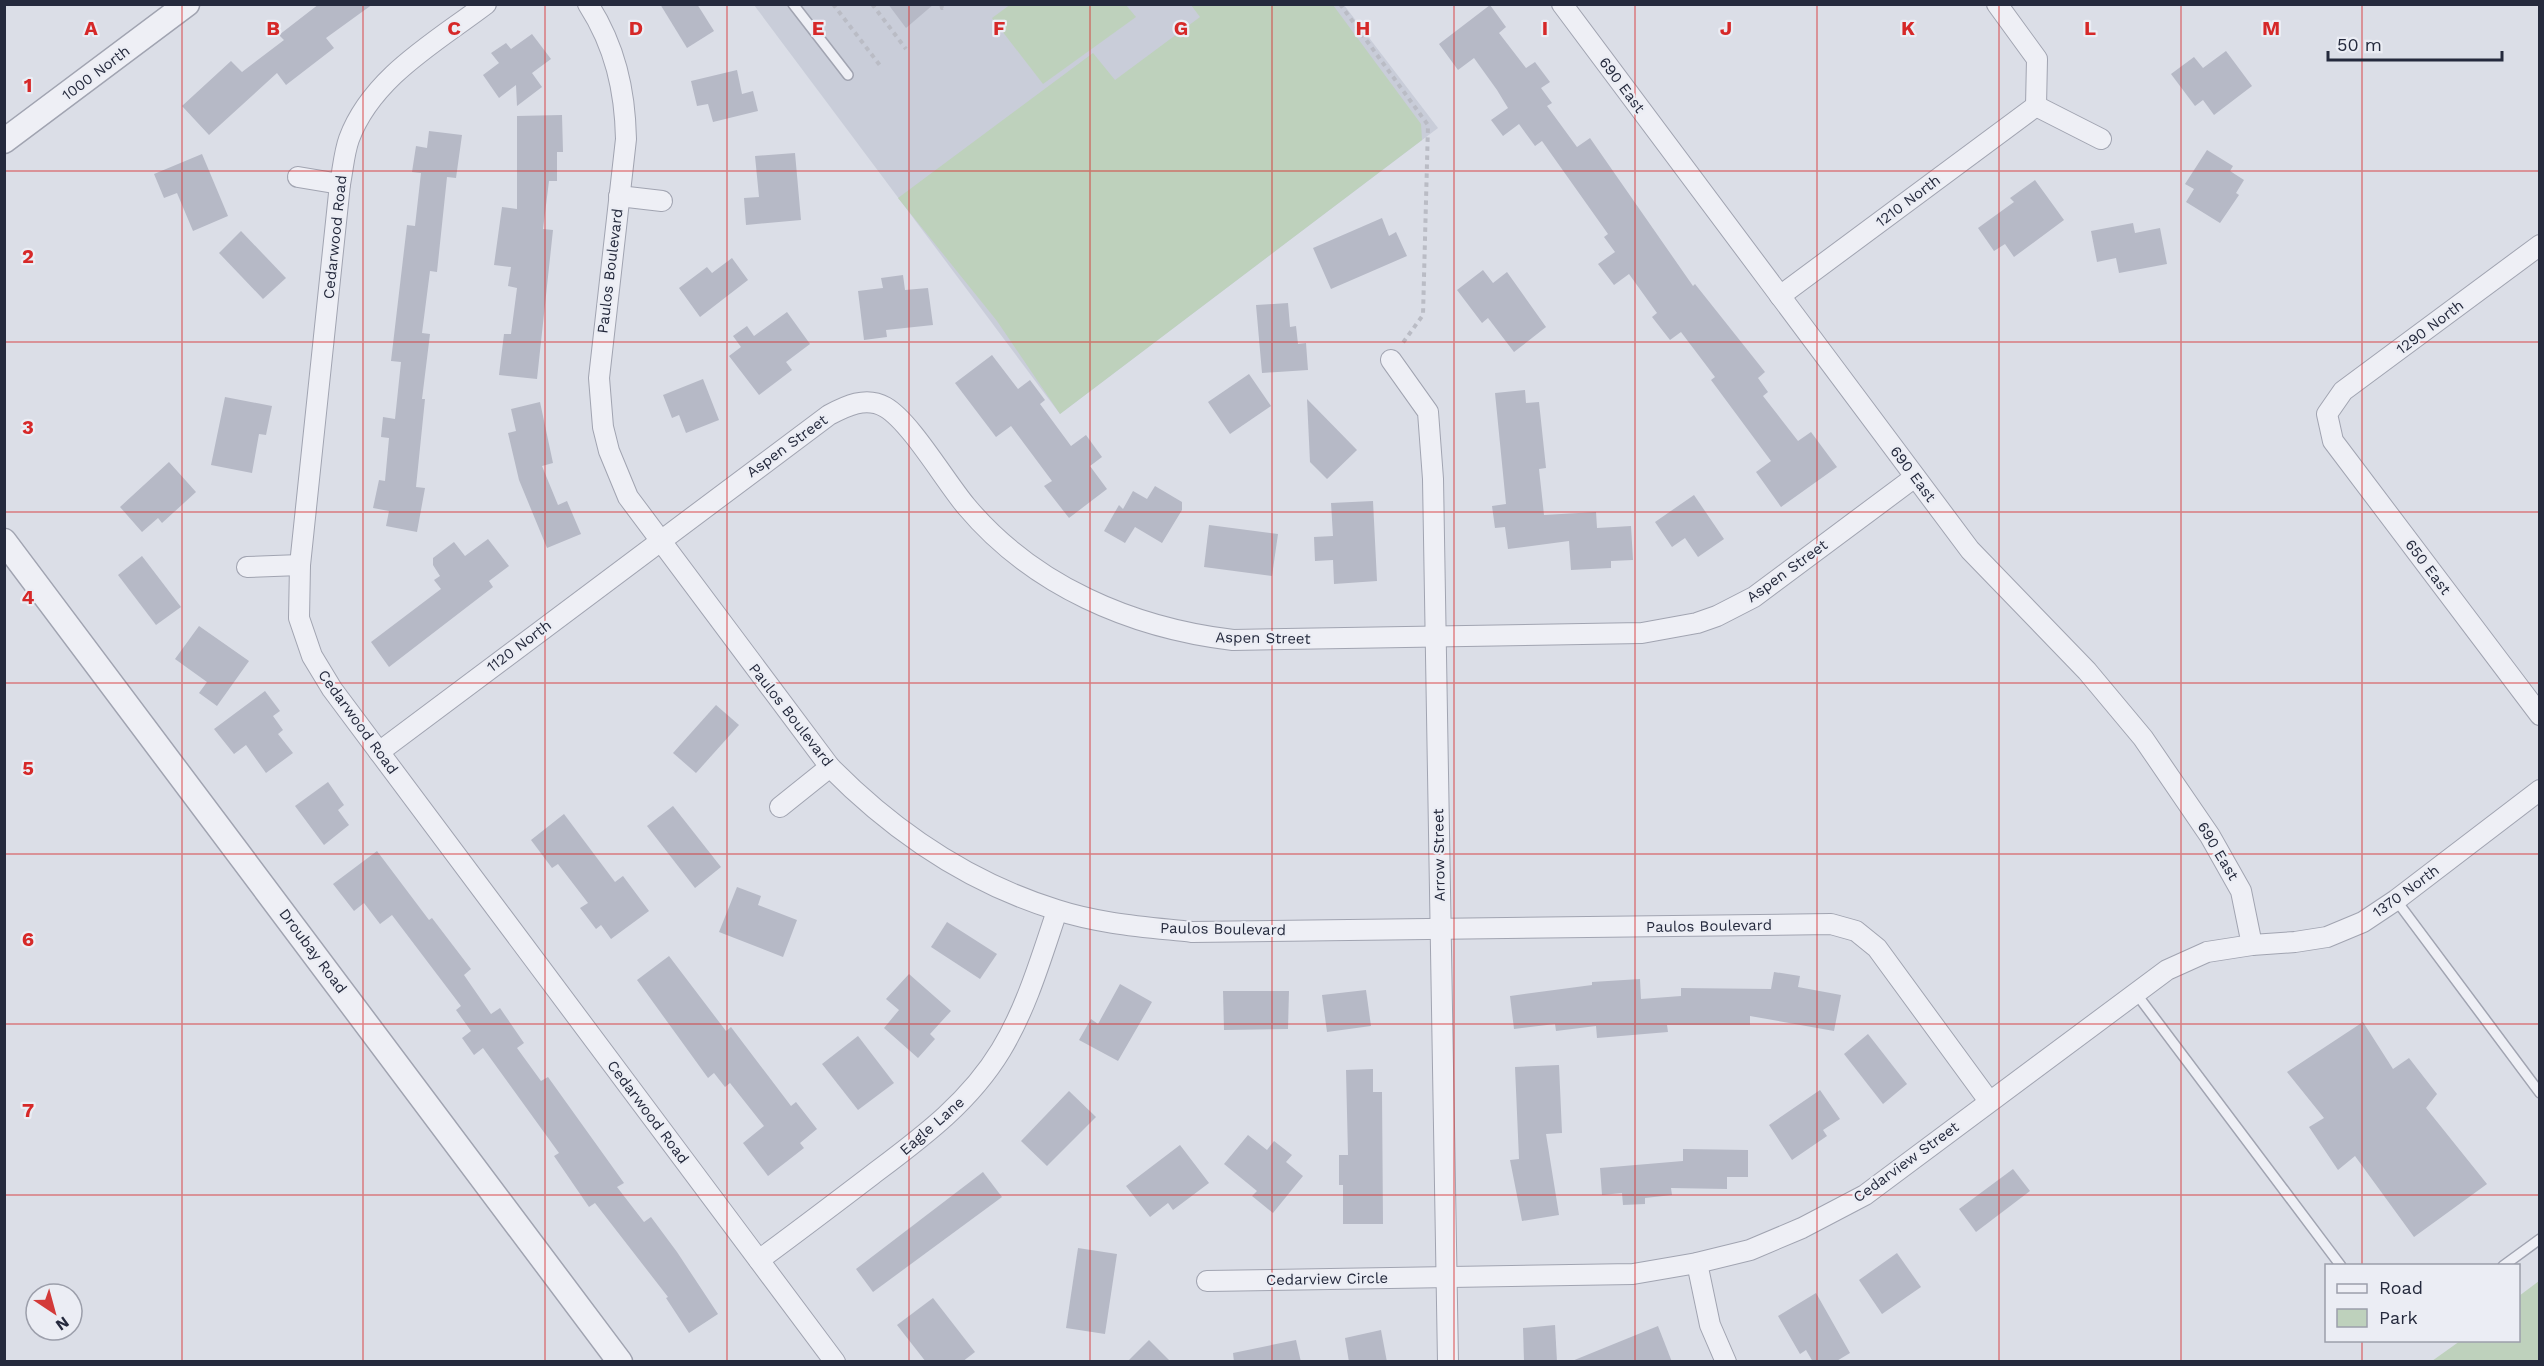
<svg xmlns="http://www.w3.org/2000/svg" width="2544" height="1366" font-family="'Work Sans',sans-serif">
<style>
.built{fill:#c9cdd9}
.green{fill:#bed1bc}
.building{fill:#b6b9c6}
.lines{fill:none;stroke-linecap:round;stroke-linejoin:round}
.service-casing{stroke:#a1a4b1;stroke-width:12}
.minor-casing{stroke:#a1a4b1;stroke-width:22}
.tertiary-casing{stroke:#a1a4b1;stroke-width:27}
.path{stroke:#babcc5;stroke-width:4;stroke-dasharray:4.5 4.5;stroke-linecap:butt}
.service{stroke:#eeeff5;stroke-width:9}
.minor{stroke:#eeeff5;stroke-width:20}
.tertiary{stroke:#eeeff5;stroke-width:24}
.grid{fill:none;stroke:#d62828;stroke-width:1.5;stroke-opacity:0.55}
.labels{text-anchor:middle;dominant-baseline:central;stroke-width:4.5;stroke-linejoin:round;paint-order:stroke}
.street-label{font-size:15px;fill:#252a3d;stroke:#ebedf4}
.grid-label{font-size:20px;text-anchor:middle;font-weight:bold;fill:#d62828;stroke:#ebedf4;stroke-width:4.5;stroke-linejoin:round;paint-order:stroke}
</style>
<rect width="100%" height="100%" fill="#dbdee7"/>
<path class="built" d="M754 5H1344L1438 128 1060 414Z"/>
<g class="green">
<path d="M1011 4 1126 5 1136 17 1043 84 992 18Z"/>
<path d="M1191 5H1333L1421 124 1422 140 1060 414 997 321 898 198 1093 53 1115 80 1200 17Z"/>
<path d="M2539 1281V1361H2432L2460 1341 2518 1340 2519 1296Z"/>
</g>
<g class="building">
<path d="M319 4H373L326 38 334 48 286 85 277 73 209 135 182 106 231 61 242 72 284 40 279 35Z"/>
<path d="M660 4H697L714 31 687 48Z"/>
<path d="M888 4H934L906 28Z"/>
<path d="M1490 5 1506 27 1499 33 1526 68 1535 62 1550 82 1541 88 1552 103 1547 106 1577 147 1590 138 1693 286 1695 284 1765 372 1758 378 1768 392 1763 396 1798 441 1811 432 1837 467 1781 507 1756 472 1771 461 1711 380 1715 377 1681 332 1670 340 1652 317 1657 313 1629 274 1614 285 1598 264 1615 252 1604 237 1608 234 1542 141 1535 146 1519 124 1503 136 1491 120 1508 108 1497 90 1474 58 1458 70 1439 44Z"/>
<path d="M532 34 551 59 532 73 542 87 517 106 516 85 499 98 483 75 499 63 491 53 506 43 511 49Z"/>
<path d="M2226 51 2252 86 2214 115 2203 100 2195 106 2171 74 2194 57 2203 68Z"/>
<path d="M737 70 742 94 753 91 758 111 713 122 708 104 697 106 691 81Z"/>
<path d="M562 115 563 152H557V181H549L543 229 553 230 537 379 499 375 504 334H511L517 288 508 286 511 267 494 265 502 207 517 209V116Z"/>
<path d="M429 131 462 135 456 178 447 177 437 272 430 271 422 333 430 334 422 399H425L416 487 425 488 417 532 386 526 389 511 373 508 379 480 385 481 389 438 381 437 383 417 395 419 401 362 391 361 407 225 415 226 421 173 412 172 416 146 427 148Z"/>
<path d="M2207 150 2233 166 2230 171 2244 180 2236 193 2239 195 2220 223 2186 202 2194 189 2185 184Z"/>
<path d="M795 153 801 220 746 225 744 198 759 197 755 156Z"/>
<path d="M202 154 228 216 193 231 177 193 164 198 154 174Z"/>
<path d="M2035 180 2064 220 2014 257 2005 244 1994 251 1978 228 2014 202 2010 198Z"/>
<path d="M1382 218 1389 236 1396 232 1407 256 1331 289 1313 248Z"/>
<path d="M2133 223 2135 233 2160 228 2167 264 2119 273 2116 258 2097 262 2091 231Z"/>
<path d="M241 231 286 278 263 299 219 253Z"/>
<path d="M732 258 748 280 700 317 679 288 707 267 712 273Z"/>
<path d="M1483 270 1493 283 1507 272 1546 327 1514 352 1488 318 1482 323 1457 290Z"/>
<path d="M903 275 905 290 928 288 933 325 886 330 887 337 864 340 858 291 883 288 881 278Z"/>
<path d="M1288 303 1290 327 1296 326 1298 344 1306 343 1308 370 1262 373 1256 305Z"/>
<path d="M787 312 810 344 786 362 792 370 759 395 729 356 741 347 733 336 747 326 754 336Z"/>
<path d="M992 355 1018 389 1030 380 1045 400 1040 404 1071 446 1086 435 1102 457 1090 466 1107 489 1069 518 1044 486 1052 481 1011 426 996 437 955 383Z"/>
<path d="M1249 374 1271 406 1230 434 1208 402Z"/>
<path d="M703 379 719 420 686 433 679 415 672 418 663 395Z"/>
<path d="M1525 390 1526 403 1539 402 1546 468 1539 469 1544 515 1596 512 1597 528 1631 526 1633 560 1611 561V568L1571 570 1569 541 1508 549 1505 527 1495 528 1492 506 1506 504 1495 393Z"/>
<path d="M225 397 272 406 266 435 259 434 252 473 211 465Z"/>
<path d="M1307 399 1357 450 1327 479 1310 462Z"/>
<path d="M540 402 553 463 542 466 558 505 567 501 581 534 547 548 519 480 508 433 516 431 511 409Z"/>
<path d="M169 462 196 492 162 523 158 518 142 532 120 507Z"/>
<path d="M1155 486 1182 502V510L1162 543 1135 527 1125 543 1104 531 1119 505 1123 509 1133 491 1147 499Z"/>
<path d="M1694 495 1724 539 1698 557 1685 538 1672 547 1655 522Z"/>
<path d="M1373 501 1377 581 1334 584 1333 560 1315 561 1314 537 1333 536 1331 503Z"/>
<path d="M1209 525 1278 534 1272 576 1204 567Z"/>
<path d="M488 539 509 566 489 581 493 587 389 667 371 642 441 589 434 580 440 576 433 565V558L454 542 465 556Z"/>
<path d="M142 556 181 607 156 625 118 575Z"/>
<path d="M199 626 249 661 217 706 199 693 207 682 175 659Z"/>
<path d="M265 691 280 711 273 716 283 730 278 734 293 753 266 773 246 745 234 754 214 729Z"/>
<path d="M716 705 739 725 696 773 673 753Z"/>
<path d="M328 782 344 805 338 810 349 825 324 845 295 806Z"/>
<path d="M673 806 721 867 695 888 647 826Z"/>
<path d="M564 814 615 882 623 876 649 911 611 939 601 925 596 929 580 908 588 903 558 864 552 868 531 840Z"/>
<path d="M377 851 429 920 432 918 471 969 464 975 491 1014 500 1008 524 1043 517 1048 541 1081 548 1077 624 1183 617 1187 644 1222 651 1217 677 1252 718 1314 689 1333 666 1298 668 1297 595 1203 589 1207 554 1156 559 1153 483 1048 474 1055 462 1038 471 1031 456 1010 461 1006 392 915 380 924 364 903 354 911 333 884Z"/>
<path d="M737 887 761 896 758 905 797 920 783 957 719 932Z"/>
<path d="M947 922 997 954 980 979 931 947Z"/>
<path d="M669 956 726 1031 731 1027 791 1106 796 1102 817 1129 800 1143 804 1148 768 1176 743 1143 764 1126 730 1083 725 1087 714 1073 708 1078 637 980Z"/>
<path d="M1774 972 1800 976 1798 987 1841 995 1834 1031 1750 1016V1025H1667L1668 1032 1597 1038 1596 1026 1556 1031 1555 1024 1514 1029 1510 996 1592 985V982L1640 979 1641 999 1681 996V988L1771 989Z"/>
<path d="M909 974 951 1011 930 1034 935 1039 918 1058 884 1028 899 1010 886 999Z"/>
<path d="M1120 984 1152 1002 1118 1061 1079 1040 1091 1019 1098 1024Z"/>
<path d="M1366 990 1371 1026 1327 1032 1322 995Z"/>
<path d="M1223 991H1289L1288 1029 1224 1030Z"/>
<path d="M2363 1022 2393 1069 2409 1058 2437 1094 2426 1108 2487 1184 2414 1237 2355 1156 2338 1170 2309 1127 2324 1118 2287 1072Z"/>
<path d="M1868 1034 1907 1084 1883 1104 1844 1054Z"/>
<path d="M858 1036 894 1083 858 1110 822 1064Z"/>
<path d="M1559 1065 1562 1133 1546 1134 1559 1215 1522 1221 1510 1160 1519 1159 1515 1067Z"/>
<path d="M1373 1069V1092H1382L1383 1224H1343V1185H1339V1155H1348L1346 1070Z"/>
<path d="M1820 1090 1840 1119 1823 1130 1827 1136 1792 1160 1769 1125Z"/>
<path d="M1069 1091 1096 1117 1047 1166 1021 1141Z"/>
<path d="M1248 1135 1267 1150 1274 1141 1292 1155 1286 1162 1303 1176 1273 1213 1252 1196 1257 1191 1224 1164Z"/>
<path d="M1180 1145 1209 1183 1173 1210 1168 1203 1150 1217 1126 1186Z"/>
<path d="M1683 1149 1748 1150V1177H1727V1189L1671 1188 1672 1195 1645 1198V1204L1623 1205 1622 1193 1602 1195 1600 1168 1683 1161Z"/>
<path d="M2013 1169 2030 1191 1976 1232 1959 1209Z"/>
<path d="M983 1172 1002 1197 873 1292 856 1269Z"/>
<path d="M1078 1248 1117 1254 1105 1334 1066 1328Z"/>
<path d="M1897 1253 1921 1287 1882 1314 1859 1280Z"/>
<path d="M1816 1293 1850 1353 1835 1362H1813L1806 1350 1800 1354 1778 1316Z"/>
<path d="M933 1298 975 1352 962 1362H926L897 1325Z"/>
<path d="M1555 1325 1557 1362H1524L1523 1328Z"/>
<path d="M1658 1326 1672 1362H1573L1572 1361Z"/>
<path d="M1381 1330 1387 1362H1349L1345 1338Z"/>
<path d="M1149 1340 1171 1362H1127Z"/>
<path d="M1296 1340 1301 1362H1234L1233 1353Z"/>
</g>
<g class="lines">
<defs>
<g id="service">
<path d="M793 4 848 75"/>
<path d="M2396 900 2540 1093"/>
<path d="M2135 992 2341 1266"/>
<path d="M2503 1266 2540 1239"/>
</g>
<g id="minor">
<path d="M486 4C436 42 372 77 349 139 344 153 343 169 340 184L300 565 299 618 312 656 332 689 835 1362"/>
<path d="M588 4C615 46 625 90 626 139L599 378 603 427 609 451 628 497 830 767C893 831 970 883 1057 910 1100 924 1147 927 1192 932L1831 924 1856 931 1877 948 1989 1101"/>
<path d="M1562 4 1970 550 2087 671 2143 738 2210 836 2241 891 2252 945"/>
<path d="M1997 4 2037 59 2036 106"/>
<path d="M2036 106 2101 139"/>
<path d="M298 177 340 184"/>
<path d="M619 196 662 201"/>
<path d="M2540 245 2343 391 2327 414 2333 441 2540 715"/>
<path d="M1780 296 2036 106"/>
<path d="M1391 360 1428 412 1433 479 1448 1362"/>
<path d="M247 567 300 565"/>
<path d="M379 752 829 415C846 406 866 396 885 407 910 421 945 481 966 506 1033 586 1132 628 1233 640L1642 633 1697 623 1717 616 1754 597 1915 477"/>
<path d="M780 807 830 767"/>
<path d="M759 1260C797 1232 834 1204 872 1175 921 1138 969 1103 1001 1050 1027 1007 1041 958 1057 911"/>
<path d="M1697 1263 1710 1325 1726 1362"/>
<path d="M1207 1281 1633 1274 1697 1263 1750 1250 1802 1228 1865 1195 2167 970 2207 952 2252 945 2295 942 2327 937 2363 922 2396 900 2540 790"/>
</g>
<g id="tertiary">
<path d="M4 141 187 4"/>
<path d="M4 541 620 1362"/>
</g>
</defs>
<use href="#service" class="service-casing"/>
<use href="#minor" class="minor-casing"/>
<use href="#tertiary" class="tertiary-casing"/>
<g class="path">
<path d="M833 4 882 68"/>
<path d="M872 4 906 49"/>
<path d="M941 4 942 8 946 4"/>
<path d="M1340 4 1428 125 1423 315 1402 344"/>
</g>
<use href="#service" class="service"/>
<use href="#minor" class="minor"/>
<use href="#tertiary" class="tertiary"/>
</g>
<path class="grid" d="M182 4V1362M363 4V1362M545 4V1362M727 4V1362M909 4V1362M1090 4V1362M1272 4V1362M1454 4V1362M1635 4V1362M1817 4V1362M1999 4V1362M2181 4V1362M2362 4V1266M4 171H2540M4 342H2540M4 512H2540M4 683H2540M4 854H2540M4 1024H2540M4 1195H2540M2362 1340V1362"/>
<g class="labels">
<g class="street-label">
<text transform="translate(96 73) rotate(-37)">1000 North</text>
<text transform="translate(1622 85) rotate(53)">690 East</text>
<text transform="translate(1908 201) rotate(-37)">1210 North</text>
<text transform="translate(335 237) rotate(-84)">Cedarwood Road</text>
<text transform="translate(610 271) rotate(-83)">Paulos Boulevard</text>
<text transform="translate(2430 327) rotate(-37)">1290 North</text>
<text transform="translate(787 446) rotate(-36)">Aspen Street</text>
<text transform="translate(1913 474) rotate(53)">690 East</text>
<text transform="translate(2428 567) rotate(53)">650 East</text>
<text transform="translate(1787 571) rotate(-36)">Aspen Street</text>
<text transform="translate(1263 638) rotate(1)">Aspen Street</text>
<text transform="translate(519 646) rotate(-37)">1120 North</text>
<text transform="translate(791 715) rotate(52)">Paulos Boulevard</text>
<text transform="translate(358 722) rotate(54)">Cedarwood Road</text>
<text transform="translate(2218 851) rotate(59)">690 East</text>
<text transform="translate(1439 855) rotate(-91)">Arrow Street</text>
<text transform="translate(2406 891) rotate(-36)">1370 North</text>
<text transform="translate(1709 926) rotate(-1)">Paulos Boulevard</text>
<text transform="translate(1223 929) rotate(1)">Paulos Boulevard</text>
<text transform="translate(313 951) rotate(53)">Droubay Road</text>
<text transform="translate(648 1112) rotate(53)">Cedarwood Road</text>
<text transform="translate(932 1126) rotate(-41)">Eagle Lane</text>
<text transform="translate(1906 1162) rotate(-36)">Cedarview Street</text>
<text transform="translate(1327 1279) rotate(-1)">Cedarview Circle</text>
</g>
</g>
<g class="grid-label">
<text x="91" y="35">A</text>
<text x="273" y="35">B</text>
<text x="454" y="35">C</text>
<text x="636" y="35">D</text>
<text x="818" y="35">E</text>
<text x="999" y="35">F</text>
<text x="1181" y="35">G</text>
<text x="1363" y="35">H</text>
<text x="1545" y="35">I</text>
<text x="1726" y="35">J</text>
<text x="1908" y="35">K</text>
<text x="2090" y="35">L</text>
<text x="2271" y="35">M</text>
<text x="28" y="92">1</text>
<text x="28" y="263">2</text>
<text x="28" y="434">3</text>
<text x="28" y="604">4</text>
<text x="28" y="775">5</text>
<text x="28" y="946">6</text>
<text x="28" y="1117">7</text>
</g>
<rect width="2544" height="1366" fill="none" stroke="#252a3d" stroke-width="12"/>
<rect x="2325" y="1264" width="195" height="78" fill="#ebedf4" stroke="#9c9fab" stroke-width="1.5"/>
<rect x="2337" y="1284" width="30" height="9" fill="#eeeff5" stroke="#9c9fab" stroke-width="1.5"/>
<text x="2379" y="1294" font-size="18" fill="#252a3d">Road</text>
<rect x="2337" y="1309" width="30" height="18" fill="#bed1bc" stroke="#9c9fab" stroke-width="1.5"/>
<text x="2379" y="1324" font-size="18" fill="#252a3d">Park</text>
<g transform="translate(54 1312) rotate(144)"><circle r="28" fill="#ebedf4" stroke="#9c9fab" stroke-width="1.5"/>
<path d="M0-4.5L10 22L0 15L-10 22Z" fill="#d33a39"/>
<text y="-9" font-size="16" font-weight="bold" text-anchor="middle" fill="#252a3d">N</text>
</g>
<path d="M2328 51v9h174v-9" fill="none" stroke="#252a3d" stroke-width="3"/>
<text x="2337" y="51" font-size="18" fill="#252a3d" stroke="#ebedf4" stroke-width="4.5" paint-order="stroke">50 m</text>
</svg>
